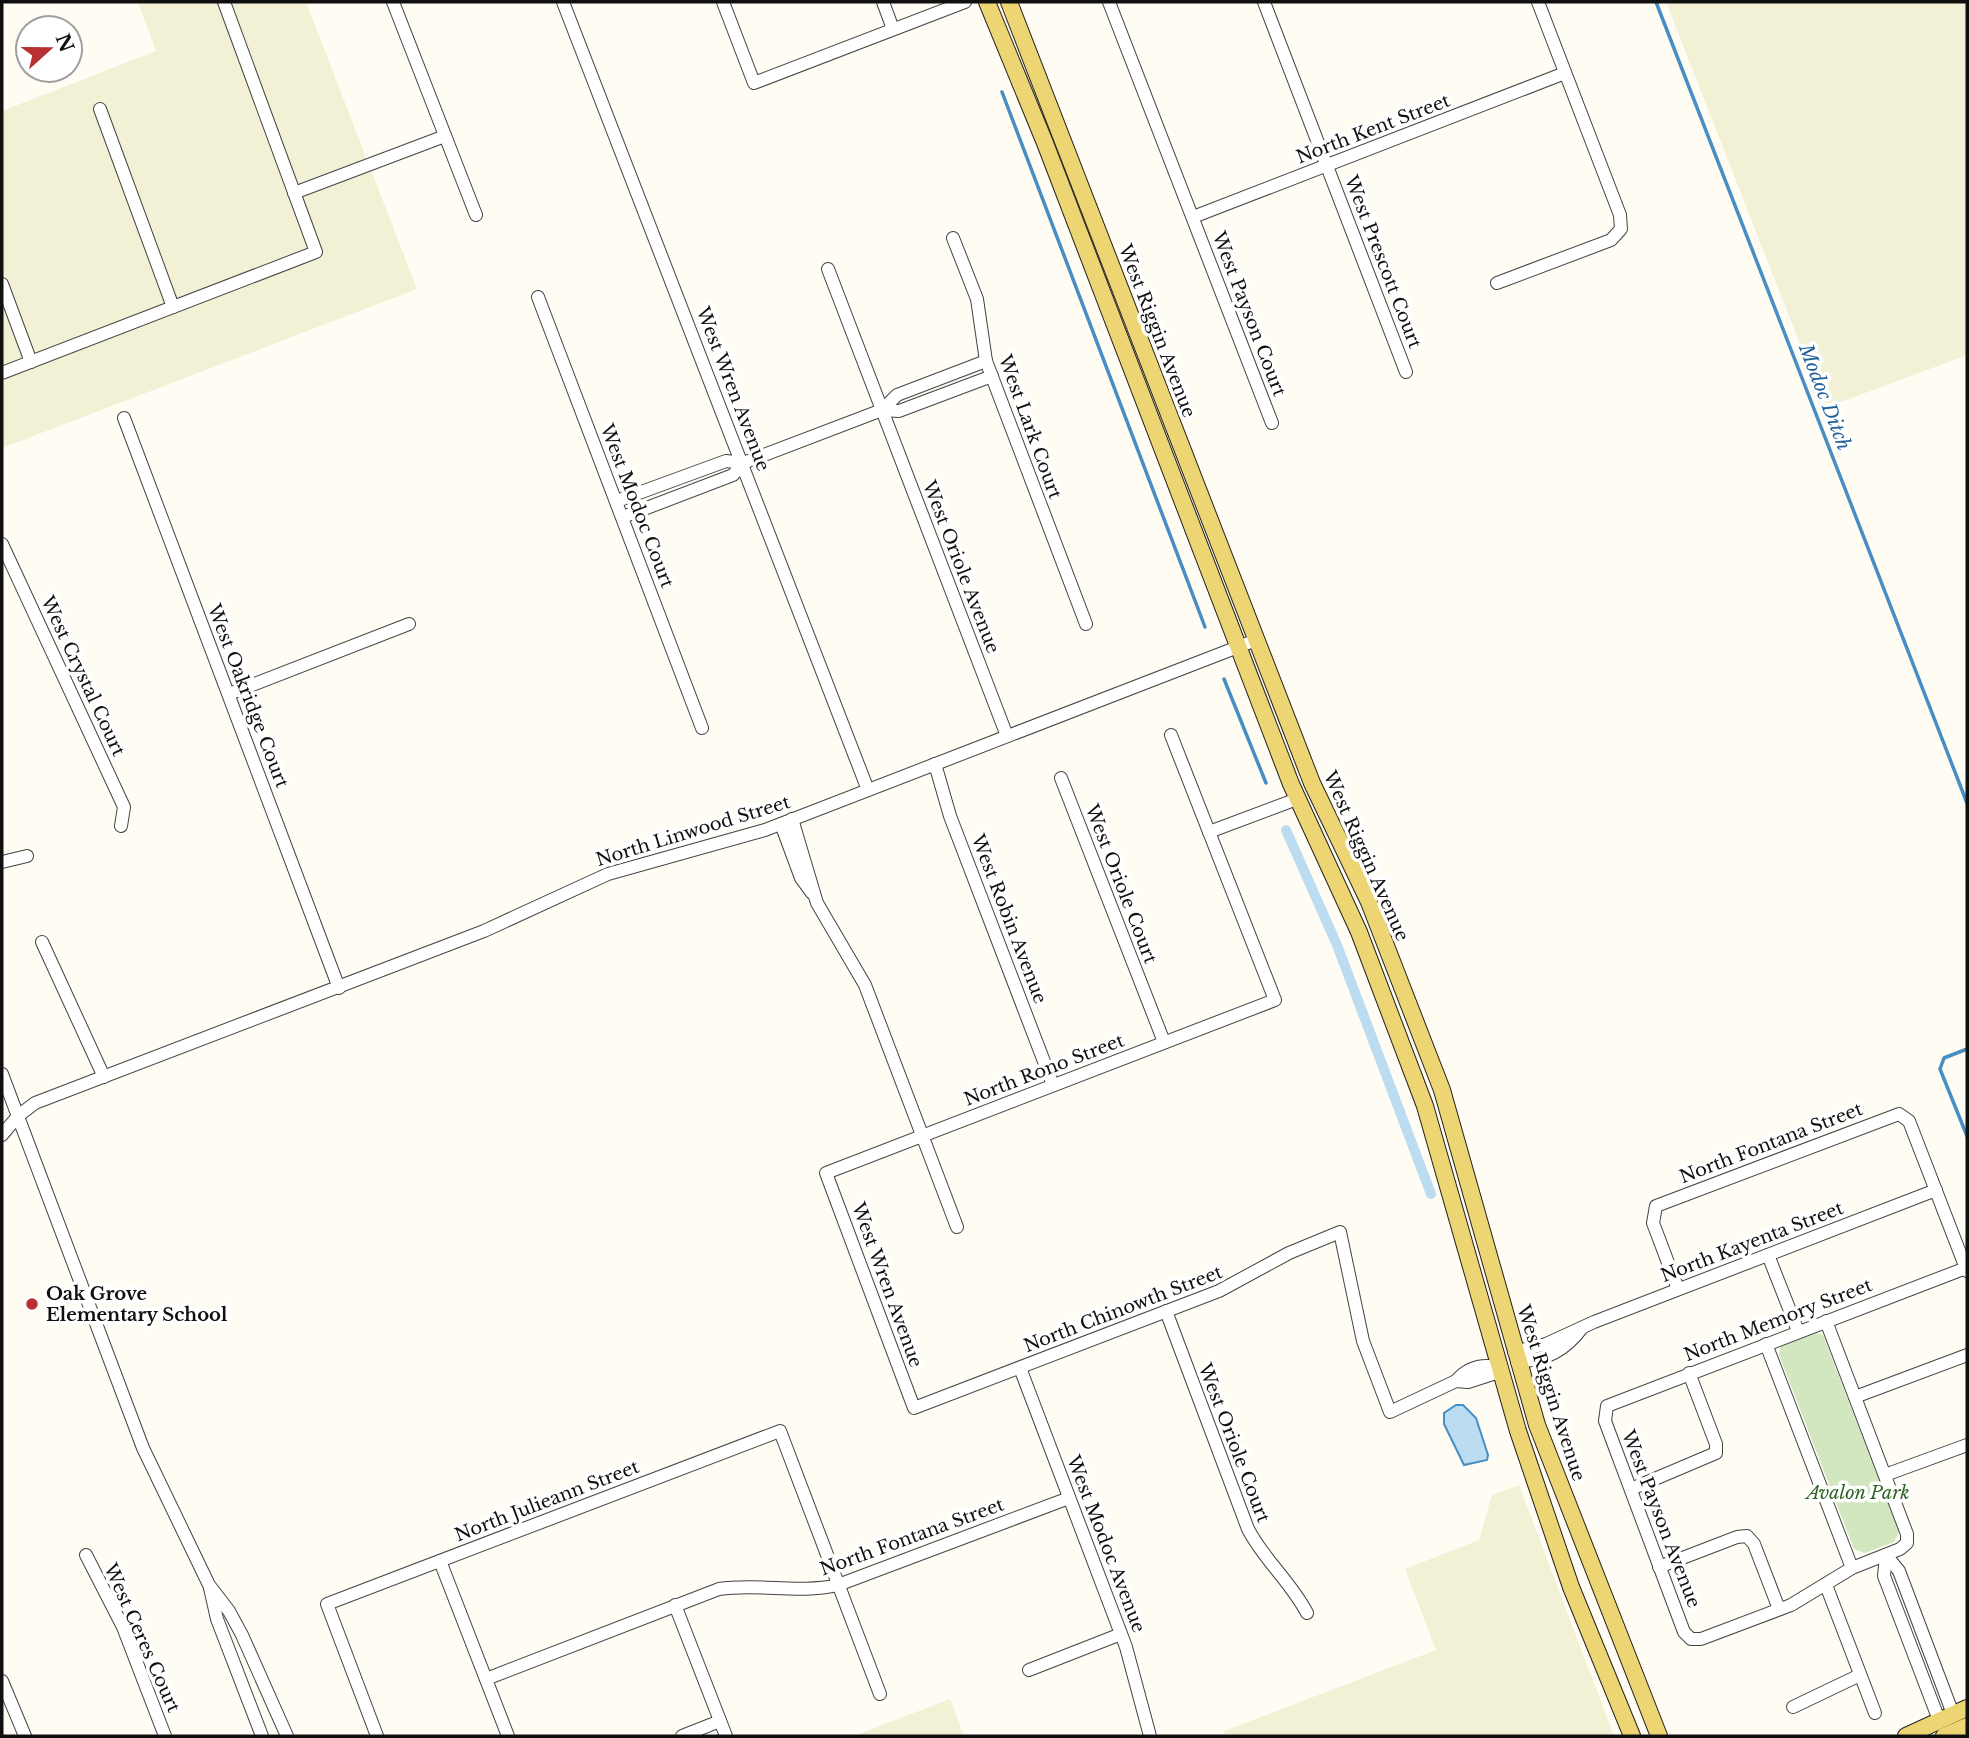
<svg xmlns="http://www.w3.org/2000/svg" width="1969" height="1738" font-family="'Libre Baskerville',serif">
<style>
.farmland{fill:#f3f1d5}
.green{fill:#d2e7bf}
.water{fill:#bcdcf2;stroke:#488ec4;stroke-width:2}
.lines{fill:none;stroke-linecap:round;stroke-linejoin:round}
.stream{stroke:#488ec4;stroke-width:3.5}
.canal{stroke:#bcdcf2;stroke-width:10}
.minor-casing{stroke:#434343;stroke-width:14}
.major-casing{stroke:#212121;stroke-width:18}
.minor{stroke:#fff;stroke-width:12}
.major{stroke:#eed573;stroke-width:16}
.poi-dot{fill:#b73133;stroke:#fff;stroke-width:2.5}
.labels{text-anchor:middle;dominant-baseline:central;stroke-width:7;stroke-linejoin:round;paint-order:stroke}
.street-label{font-size:18px;fill:#101010;stroke:#fff}
.poi-label{font-size:18px;font-weight:bold;fill:#101010;stroke:#fff;text-anchor:start}
.park-label{font-size:18px;font-style:italic;fill:#2f6424;stroke:#fff}
.water-label{font-size:19px;font-style:italic;fill:#21619a;stroke:#fff}
</style>
<rect width="100%" height="100%" fill="#fefcf3"/>
<g class="farmland">
<path d="M138 2H306L417 289 2 448V111L156 51Z"/>
<path d="M1666 2H1967V355L1825 408Z"/>
<path d="M1519 1485 1614 1736H1226L1224 1731 1436 1650 1405 1569 1479 1540 1492 1495Z"/>
<path d="M950 1699 964 1736H854Z"/>
</g>
<path class="green" d="M1813 1332 1823 1335 1899 1532 1894 1542 1865 1553 1854 1549 1779 1355 1781 1345Z"/>
<path class="water" d="M1456 1405H1463L1476 1418 1488 1455 1487 1460 1464 1465 1444 1424V1413Z"/>
<g class="lines">
<g class="stream">
<path d="M1656 2 1967 803"/>
<path d="M1002 92 1205 627"/>
<path d="M1224 679 1266 783"/>
<path d="M1967 1049 1944 1058 1940 1069 1967 1136"/>
</g>
<path class="canal" d="M1286 830 1337 945 1431 1194"/>
<defs>
<g id="minor">
<path d="M393 2 476 215"/>
<path d="M563 2 868 790"/>
<path d="M723 2 754 83 965 2"/>
<path d="M883 2 893 29"/>
<path d="M1109 2 1272 423"/>
<path d="M1264 2 1406 372"/>
<path d="M100 109 173 307"/>
<path d="M294 193 445 136"/>
<path d="M1193 217 1565 73"/>
<path d="M953 238 977 299 986 361 1086 624"/>
<path d="M828 269 1007 736"/>
<path d="M1497 283 1611 240 1621 229 1620 215 1538 2"/>
<path d="M2 284 31 362"/>
<path d="M538 297 702 728"/>
<path d="M2 373 316 252 224 2"/>
<path d="M882 410 897 395 986 361"/>
<path d="M124 418 339 988"/>
<path d="M617 501 726 461 743 463 882 410 899 411 992 376"/>
<path d="M623 517 733 475 743 463"/>
<path d="M2 544 124 807 121 826"/>
<path d="M229 694 409 624"/>
<path d="M1171 735 1275 1000 826 1173 914 1408 1219 1291 1289 1253 1340 1232 1363 1341 1390 1412 1456 1381 1468 1382 1499 1372"/>
<path d="M935 764 950 816 1053 1085"/>
<path d="M1061 778 1164 1042"/>
<path d="M792 819 817 903 865 985 957 1227"/>
<path d="M781 824 801 878 812 893"/>
<path d="M1209 832 1297 799"/>
<path d="M2 862 27 856"/>
<path d="M42 942 104 1077"/>
<path d="M2 1074 143 1448 209 1585 229 1611 242 1635 287 1736"/>
<path d="M2 1135 18 1116 35 1103 484 931 608 874 765 830 1256 640"/>
<path d="M1768 1255 1798 1331"/>
<path d="M1678 1289 1653 1223 1656 1206 1899 1114 1909 1121 1967 1271"/>
<path d="M1166 1311 1248 1529C1264 1560 1291 1582 1307 1613"/>
<path d="M1826 1321 1907 1534V1543L1900 1549 1852 1568 1791 1605 1701 1639H1691L1684 1632 1605 1421 1607 1406 1966 1268"/>
<path d="M1766 1344 1852 1568"/>
<path d="M1514 1352 1546 1344 1594 1322 1936 1190"/>
<path d="M1517 1362C1547 1359 1564 1352 1582 1328"/>
<path d="M1020 1368 1126 1647 1150 1736"/>
<path d="M1456 1381C1467 1368 1481 1364 1497 1367"/>
<path d="M1855 1397 1967 1355"/>
<path d="M1885 1475 1967 1445"/>
<path d="M1631 1489 1716 1453V1444L1689 1373"/>
<path d="M86 1555 123 1627 165 1736"/>
<path d="M1886 1555 1884 1576 1939 1720"/>
<path d="M1886 1555 1899 1571 1953 1714"/>
<path d="M440 1561 508 1736"/>
<path d="M1659 1567 1737 1537 1747 1536 1754 1544 1779 1609"/>
<path d="M1826 1585 1875 1713"/>
<path d="M210 1588 217 1619 262 1736"/>
<path d="M675 1605 726 1736"/>
<path d="M1029 1670 1121 1634"/>
<path d="M486 1679 719 1589C759 1583 798 1594 838 1585L1069 1498"/>
<path d="M2 1681 25 1736"/>
<path d="M1793 1707 1860 1675"/>
<path d="M377 1736 327 1604 780 1431 880 1694"/>
<path d="M682 1736 720 1721"/>
</g>
<g id="major">
<path d="M987 2 1045 143 1291 784 1359 932 1425 1106 1518 1431 1571 1587 1632 1736"/>
<path d="M1009 2 1312 783 1369 902 1442 1090 1537 1425 1659 1736"/>
<path d="M1906 1736 1967 1708"/>
<path d="M1944 1736 1967 1726"/>
</g>
</defs>
<use href="#minor" class="minor-casing"/>
<use href="#major" class="major-casing"/>
<use href="#minor" class="minor"/>
<use href="#major" class="major"/>
</g>
<circle class="poi-dot" cx="32" cy="1304" r="7"/>
<g class="labels">
<g class="street-label">
<text transform="translate(1373 129) rotate(-21)">North Kent Street</text>
<text transform="translate(1383 262) rotate(69)">West Prescott Court</text>
<text transform="translate(1249 314) rotate(69)">West Payson Court</text>
<text transform="translate(1157 331) rotate(69)">West Riggin Avenue</text>
<text transform="translate(733 389) rotate(69)">West Wren Avenue</text>
<text transform="translate(1030 427) rotate(70)">West Lark Court</text>
<text transform="translate(637 506) rotate(69)">West Modoc Court</text>
<text transform="translate(961 567) rotate(69)">West Oriole Avenue</text>
<text transform="translate(83 676) rotate(65)">West Crystal Court</text>
<text transform="translate(248 696) rotate(69)">West Oakridge Court</text>
<text transform="translate(693 831) rotate(-17)">North Linwood Street</text>
<text transform="translate(1366 856) rotate(66)">West Riggin Avenue</text>
<text transform="translate(1121 884) rotate(69)">West Oriole Court</text>
<text transform="translate(1009 919) rotate(69)">West Robin Avenue</text>
<text transform="translate(1044 1070) rotate(-21)">North Rono Street</text>
<text transform="translate(1771 1143) rotate(-21)">North Fontana Street</text>
<text transform="translate(1752 1242) rotate(-21)">North Kayenta Street</text>
<text transform="translate(887 1285) rotate(70)">West Wren Avenue</text>
<text transform="translate(1123 1309) rotate(-21)">North Chinowth Street</text>
<text transform="translate(1778 1320) rotate(-21)">North Memory Street</text>
<text transform="translate(1551 1393) rotate(72)">West Riggin Avenue</text>
<text transform="translate(1234 1443) rotate(69)">West Oriole Court</text>
<text transform="translate(547 1501) rotate(-21)">North Julieann Street</text>
<text transform="translate(1661 1519) rotate(69)">West Payson Avenue</text>
<text transform="translate(912 1537) rotate(-20)">North Fontana Street</text>
<text transform="translate(1106 1544) rotate(69)">West Modoc Avenue</text>
<text transform="translate(142 1638) rotate(66)">West Ceres Court</text>
</g>
<g class="poi-label">
<text x="46" y="1294">Oak Grove<tspan x="46" dy="21">Elementary School</tspan></text>
</g>
<g class="park-label">
<text x="1858" y="1493">Avalon Park</text>
</g>
<g class="water-label">
<text transform="translate(1825 397) rotate(69)">Modoc Ditch</text>
</g>
</g>
<rect width="1969" height="1738" fill="none" stroke="#101010" stroke-width="7"/>
<g transform="translate(49 49) rotate(69)"><circle r="33" fill="#ffffff" stroke="#9f9f9f" stroke-width="2"/>
<path d="M0-5L12 26L0 18L-12 26Z" fill="#b73133"/>
<text y="-10" font-size="19" font-weight="bold" text-anchor="middle" fill="#101010">N</text>
</g>
</svg>
